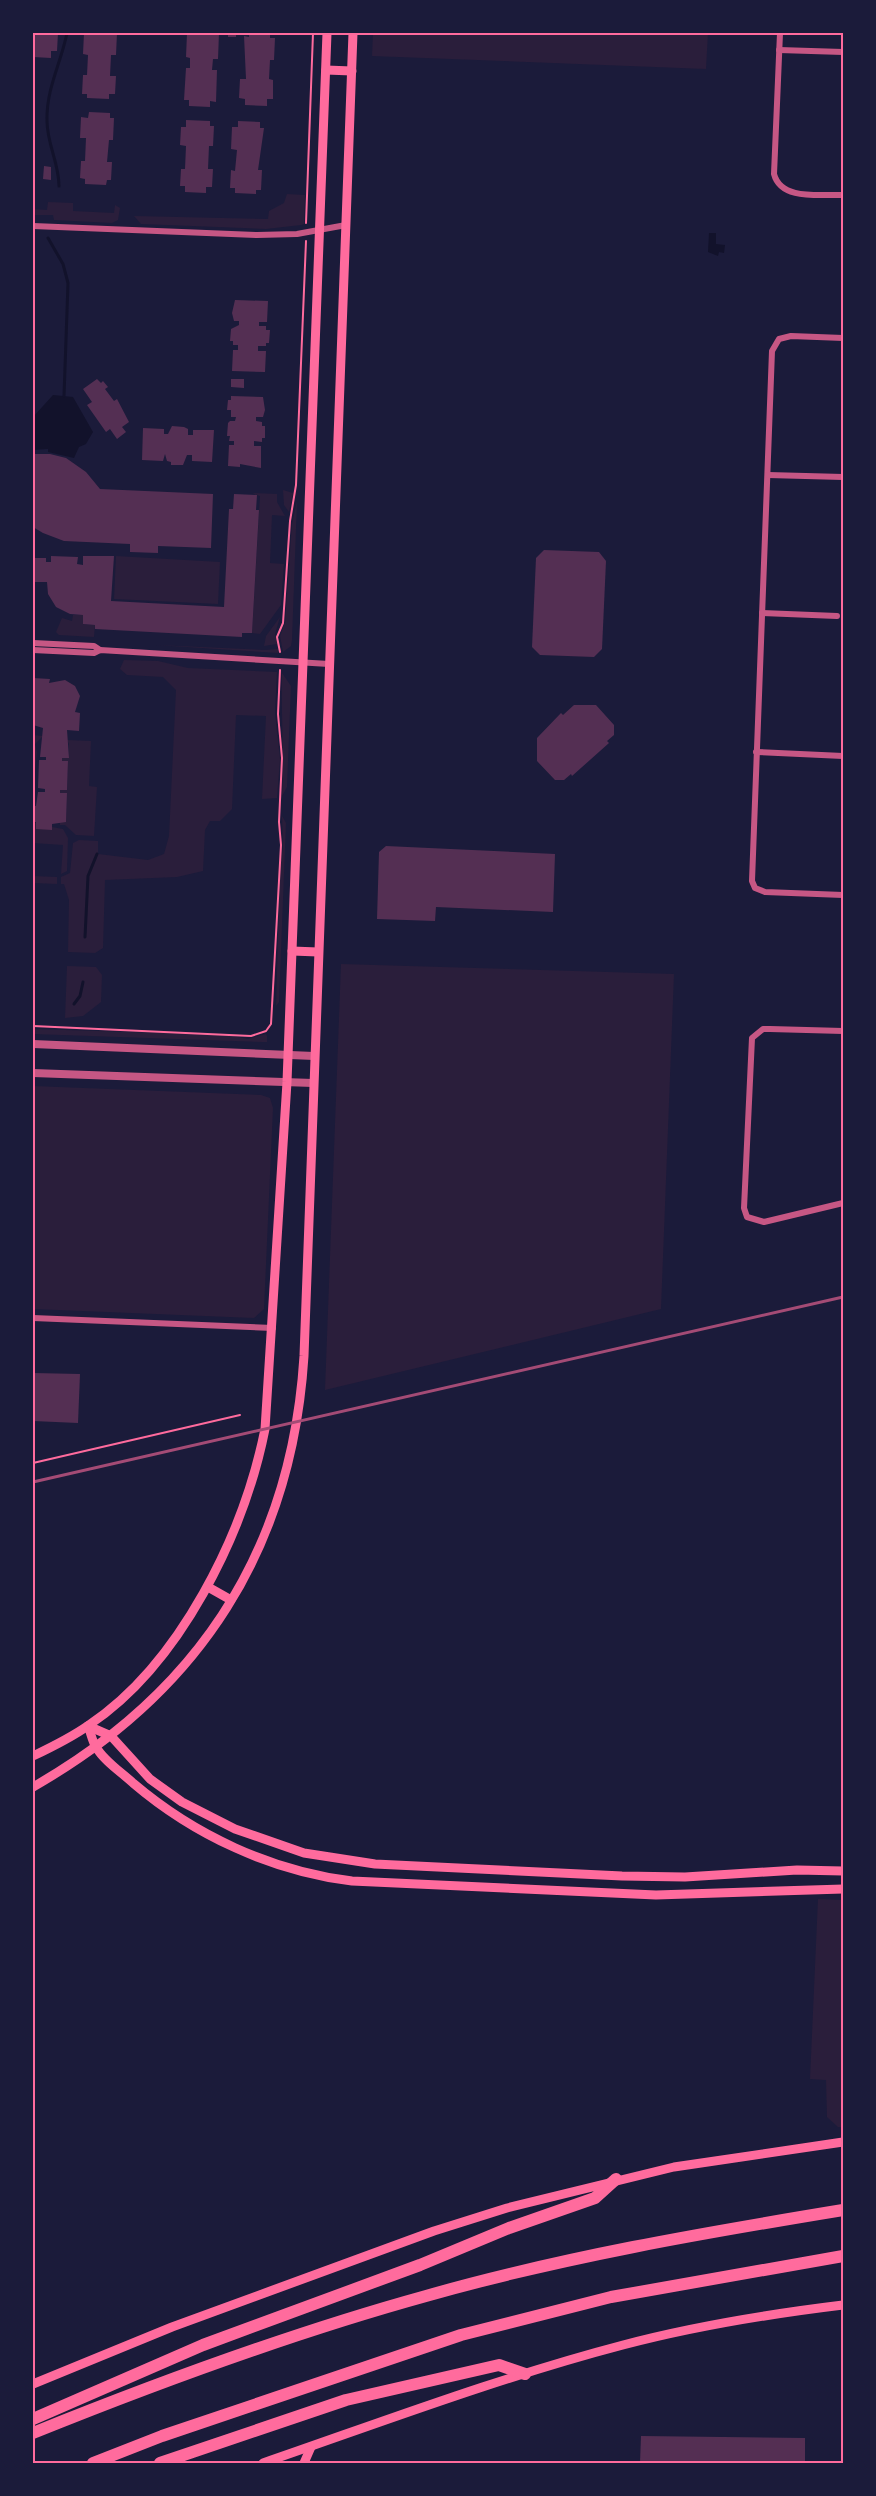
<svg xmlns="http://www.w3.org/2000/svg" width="876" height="2496" font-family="Jost,sans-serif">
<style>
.green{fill:#2a1e3b}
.water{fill:#12122b}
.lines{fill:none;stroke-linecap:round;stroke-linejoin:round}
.stream{stroke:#12122b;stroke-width:3}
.building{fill:#542f53}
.path{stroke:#ff6b9d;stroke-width:2}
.minor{stroke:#c65784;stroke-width:6}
.tertiary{stroke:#c65784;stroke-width:8}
.secondary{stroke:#ff6b9d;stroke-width:9}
.motorway{stroke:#ff6b9d;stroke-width:12}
.rail{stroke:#a44b75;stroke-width:3}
.neatline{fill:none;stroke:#ff6b9d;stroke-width:2}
</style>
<rect width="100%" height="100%" fill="#1b1b3a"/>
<g class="green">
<path d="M373 33H708L706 69 372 56Z"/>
<path d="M287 194 305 195 304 224 301 225 266 229 141 224 134 216 268 219 269 211 284 203Z"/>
<path d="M48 202 73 203V211L114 213 115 205 120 208 118 220 112 223 54 220 53 215H33V209L47 210Z"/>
<path d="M283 490 293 493 289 512 284 505Z"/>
<path d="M252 493 277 494V502L285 516 272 515 270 563 284 564 281 605 260 634 252 633 260 496Z"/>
<path d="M297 501 292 640 291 646 283 652 280 636 285 623 292 524Z"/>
<path d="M116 556 220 562 218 604 114 599Z"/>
<path d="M73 615H83V624L95 625 94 637 59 635 56 632 62 618 72 621Z"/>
<path d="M280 617 275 634 277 644 264 646 266 636Z"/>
<path d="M156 645 265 650 278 649V653Z"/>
<path d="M124 660 158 661 188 668 277 672 275 713 280 759 277 798 262 799 266 716 236 715 232 809 220 821H210L205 830 203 871 177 877 105 880 103 948 95 953 68 952 69 900 64 884H61V877L70 873 73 843 79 840 98 841V854L148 860 164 854 169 836 176 690 163 677 127 675 120 669Z"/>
<path d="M282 673 291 686 287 787 282 796C284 755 281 714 282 673Z"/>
<path d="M33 735 43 736 35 744 37 752 33 792Z"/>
<path d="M67 740 91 741 89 786 97 787 94 836 76 835 65 825H60V821H66L67 794 60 793V790H67L68 762 62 761V758H69V744Z"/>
<path d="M282 816 286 823 279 1002 276 1006 280 866 283 848Z"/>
<path d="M34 822 52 829V827L63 829 68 838 67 871 61 874 63 845 33 843Z"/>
<path d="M33 876 57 877V884L33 883Z"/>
<path d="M341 964 674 974 661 1309 325 1390Z"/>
<path d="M67 966 96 967 102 975 101 1002 83 1016 65 1018Z"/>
<path d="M33 1029 228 1035 248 1039 266 1034 267 1036V1042H263L33 1034Z"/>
<path d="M33 1086 261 1095 270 1098 273 1108 264 1309 254 1318 33 1309Z"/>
<path d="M818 1899 843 1900V2127H838L827 2117 826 2080 810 2079Z"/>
</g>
<g class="water">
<path d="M709 233H716V244L725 245 724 253 719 252 718 256 708 252Z"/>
<path d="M53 395 73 397 93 432 86 444 79 447 74 458 48 452V449L33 450V417Z"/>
</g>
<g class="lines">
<g class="stream">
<path d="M59 186C59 163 47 144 47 121 46 89 61 63 67 33"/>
<path d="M48 238 63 264 68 283 64 396"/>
<path d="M85 937 88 876 97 854"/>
<path d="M74 1004 80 996 83 982"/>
</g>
</g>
<g class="building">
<path d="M33 33H58L57 51H51V58L33 57Z"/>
<path d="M84 33H117L116 55H111L110 76H116L115 94H109V99L87 98V94H82L83 75H87L88 55 83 54Z"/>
<path d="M187 33H219L218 59H213L212 70H217L216 102 210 101V107L189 106V100H184L186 68H190V58L186 57Z"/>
<rect x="228" y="33" width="8" height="4"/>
<path d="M249 33H270V38H275L274 60H270L269 79 273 80V99H267V106L245 105V99L239 98 240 79H246L244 36 249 37Z"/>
<path d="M89 112 110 113V118H114L113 140H109L107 162H112L111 180H107L106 185 85 184V179L80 178 81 161H85L86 138H80L81 117 88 118Z"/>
<path d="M186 120 210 121V126H214L213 146H209L208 169H213L212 187H206V193L185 192V186H180L181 169H185L186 146 180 145 181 127H186Z"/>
<path d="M238 121 260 122V128H264L258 170H262L261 190H256V194L235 193V188H230L231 170 235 171 237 150 231 149 232 127H238Z"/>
<path d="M44 166 51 167V180L43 179Z"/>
<path d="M235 300 268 301 267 322H259V326H266V330H270L269 343H266V346H258V351H266L265 372 232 371 233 350H238V345H233V341H230L231 329 239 325V321H234L232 313Z"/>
<path d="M97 379 101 383 103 381 108 387 105 389 114 401 117 399 129 422 122 427 126 432 117 439 110 429 106 432 87 405 92 402 83 389Z"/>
<path d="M231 379H244V388L231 387Z"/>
<path d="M231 396 263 397 265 410 263 417H256V421L262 422V426H265V438H262V442L254 441V446H261V468L240 464V467L228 466 229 445H234V441H229L230 436H227L228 423 230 421H235L236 417H231V410H227L228 400H231Z"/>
<path d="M172 426 184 427 188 429V435H193V430H214L212 462 192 461V455H187L183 465H171V462L167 461 165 454 163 461 142 460 143 428 164 429V434H168Z"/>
<path d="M33 454H50L66 458 86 472 100 489 213 494 211 548 158 546V553L130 552V544L64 541 43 533 33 527Z"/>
<path d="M234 494 257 495 256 510H259L252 633H242V637L95 629V625L83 624V615L70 614 56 607 48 594 47 582H33V558H46V562H51V556L78 557 77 564 83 565V556H114L111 601 224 607 229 509H233Z"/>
<path d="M544 550 599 552 606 561 602 649 594 657 540 655 532 647 536 558Z"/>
<path d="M33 678 50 679 49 683 65 680 75 686 80 696 75 712 80 713 79 731 67 730 69 758H62V761H68L67 790H60V793H67L66 822 52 824V830L36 829V822H33V806H36L38 792H45V789L38 788 39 760H46V757H40L43 728 33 725Z"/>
<path d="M574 705H596L614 725V735L607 741 609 743 572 776 571 774 564 780H555L537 761V738L561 713 563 715Z"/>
<path d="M386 846 555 854 553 912 436 907 435 921 377 919 379 852Z"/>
<path d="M33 1373 80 1374 78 1423 33 1421Z"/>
<path d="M641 2436 805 2438V2463H640Z"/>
</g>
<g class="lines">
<g class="path">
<path d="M306 223 313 33"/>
<path d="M280 652 277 637 283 623 290 521 296 485 306 241"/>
<path d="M33 1026 251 1036 266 1031 271 1024 281 845 279 822 282 758 278 714 280 670"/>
<path d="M33 1463 240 1415"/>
</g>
<g class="minor">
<path d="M780 33 774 174C781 201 820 194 843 195"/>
<path d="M779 50 843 52"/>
<path d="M33 226 257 235 297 234 346 225"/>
<path d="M843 338 791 336 779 339 772 351 752 881 755 888 765 892 843 895"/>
<path d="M768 475 843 477"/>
<path d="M762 613 837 616"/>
<path d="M33 643 94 646 100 650"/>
<path d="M33 650 94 653 100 650 329 664"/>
<path d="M756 752 843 756"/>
<path d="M843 1031 770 1029H763L752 1038 744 1208 747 1217 764 1222 843 1203"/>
<path d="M33 1318 273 1328"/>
</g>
<g class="tertiary">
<path d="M33 1044 314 1056"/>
<path d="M33 1073 313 1083"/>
</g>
<g class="secondary">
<path d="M326 70 352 71"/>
<path d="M292 951 318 952"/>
<path d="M208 1587 231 1600"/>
<path d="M88 1726C91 1733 92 1741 96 1747 104 1761 121 1772 133 1783 194 1835 271 1871 352 1881L656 1895 843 1889"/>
<path d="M88 1726 111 1736 150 1779 182 1802 235 1829 304 1853 375 1864 622 1876 685 1877 797 1870 843 1871"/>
<path d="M33 1756C52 1747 72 1737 89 1725 180 1664 244 1534 265 1429L287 1082 327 33"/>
<path d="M33 1787C200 1692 292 1548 304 1356L353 33"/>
<path d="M33 2384 172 2327 434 2231 507 2208 674 2167 843 2142"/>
<path d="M263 2463C382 2422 501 2377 623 2345 695 2326 769 2314 843 2305"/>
<path d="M304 2463 311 2447"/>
</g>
<g class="motorway">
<path d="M33 2419 203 2345 420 2265 509 2228 595 2198 616 2179"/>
<path d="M33 2433C162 2381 292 2333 426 2296 563 2257 703 2233 843 2210"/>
<path d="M93 2463 162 2436 461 2335 611 2297 843 2256"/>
<path d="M160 2463 346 2400 499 2365 525 2374"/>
</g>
<path class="rail" d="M33 1482 843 1297"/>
</g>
<rect width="876" height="2496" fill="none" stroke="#1b1b3a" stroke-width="69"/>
<rect x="34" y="34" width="808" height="2428" class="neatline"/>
</svg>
